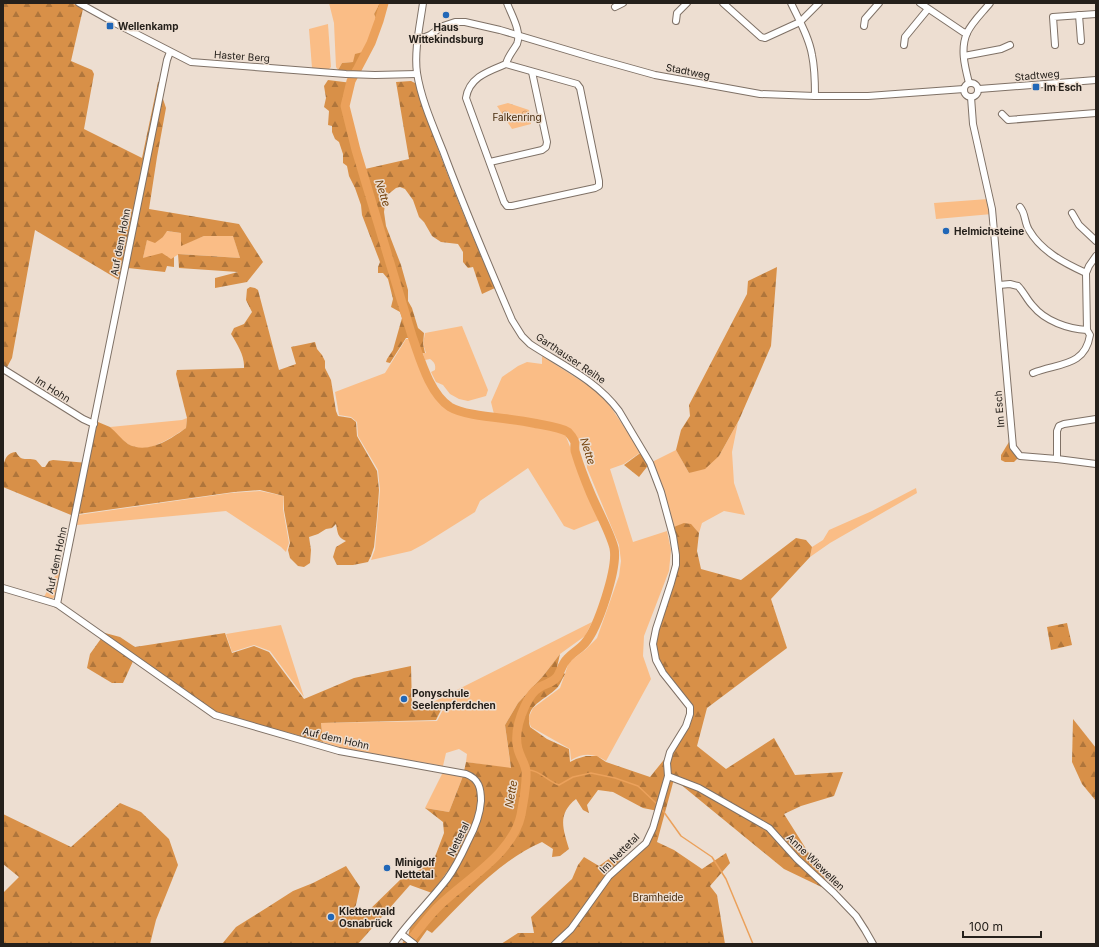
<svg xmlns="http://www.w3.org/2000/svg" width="1099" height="947" font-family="Inter,sans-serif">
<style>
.green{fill:#fabd86}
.forest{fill:url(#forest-firs)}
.park{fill:url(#park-crowns)}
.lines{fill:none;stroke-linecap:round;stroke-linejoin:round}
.stream{stroke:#eba15b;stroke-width:1.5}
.river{stroke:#eba15b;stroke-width:9}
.minor-casing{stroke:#7f7166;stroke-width:8}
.minor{stroke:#fff;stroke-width:6}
.poi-dot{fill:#2167b7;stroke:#edded1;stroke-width:1.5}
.labels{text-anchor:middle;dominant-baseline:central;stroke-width:3;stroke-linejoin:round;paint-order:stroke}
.poi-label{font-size:10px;font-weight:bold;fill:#25201b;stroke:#edded1;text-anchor:start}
.street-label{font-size:10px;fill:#25201b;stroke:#edded1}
.park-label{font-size:10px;fill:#452809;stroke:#edded1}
.water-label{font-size:11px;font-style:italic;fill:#75440e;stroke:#edded1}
</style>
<defs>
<pattern id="forest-firs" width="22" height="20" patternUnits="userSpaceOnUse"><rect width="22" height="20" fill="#d89048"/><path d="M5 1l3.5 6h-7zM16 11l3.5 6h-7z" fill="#af753b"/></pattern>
<pattern id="park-crowns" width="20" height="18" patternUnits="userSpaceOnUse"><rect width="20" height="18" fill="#fabd86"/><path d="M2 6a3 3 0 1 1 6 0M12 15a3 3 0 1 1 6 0" fill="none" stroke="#d6a273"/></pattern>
</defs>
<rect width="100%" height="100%" fill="#edded1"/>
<g class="green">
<path d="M329 3H380L374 14 378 20 363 52 353 62 342 63 338 70 336 67 334 23Z"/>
<path d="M328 24 331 67 328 70 312 68 309 29Z"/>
<path d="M988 199 992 214 936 219 934 203Z"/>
<path d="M166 231 181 233V245L204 236 233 235 240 258 179 254 171 259 143 258 147 239 163 237Z"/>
<path d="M462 326 488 390 486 396 468 401 459 399 450 394 443 385 436 382 431 372 435 370C436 364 434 362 430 359L425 360 423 353H426L423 344 425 333Z"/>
<path d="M406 339H409C418 361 425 389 445 404 448 407 454 410 458 412L561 431 565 434 599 520 574 530 564 526 528 468 480 501 475 512 424 544 411 551 371 560 375 549 380 490 378 470 358 436 357 422 351 417 339 415 335 392 385 373Z"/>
<path d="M542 356 597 391 610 406 641 452 624 464 610 469 633 542 667 531 671 550 669 571 644 636 643 656 651 679 606 761C594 753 583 753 571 760L570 749 531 727 528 719 533 708 560 688 569 662 585 650 597 638 619 576 621 561 619 545 587 468 586 456 584 447 570 429 520 418 494 414 491 402 502 377 518 366 527 362 542 364Z"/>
<path d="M187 418 186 428C174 436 152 451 137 448 127 446 117 435 110 427L182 420Z"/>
<path d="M738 422 732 452 734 483 745 515 724 511 702 523 699 533C688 520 686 523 671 528L650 463 676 450 689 473 719 456Z"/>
<path d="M916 488 917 493 830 543 810 557 812 547 823 540 829 530 872 511Z"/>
<path d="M260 491 284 496 283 509 289 543 286 552 281 547 226 511 77 525 78 515 231 493Z"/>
<path d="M63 561 56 596 52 599 44 597Z"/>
<path d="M592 622 585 636 560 654 543 676 518 703 505 725 511 769 466 762 467 754 459 749 446 753 443 766 341 748 323 742 321 723 437 721 446 704 427 705Z"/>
<path d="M281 625 304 697 270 651 254 645 232 652 226 634Z"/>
<path d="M443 772 463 776 449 812 425 808Z"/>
</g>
<g class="forest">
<path d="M3 3H72L83 9 71 61 92 70 94 74 84 129 142 158 158 82 161 81 119 280 35 230 12 358 6 369 3 367Z"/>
<path d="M380 3H386L383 17 374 39 358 71 338 70 342 63 353 62 355 54 363 52 377 20 374 14Z"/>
<path d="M328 80 352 83 347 106 358 148 365 169 409 159 396 82 411 81 417 84C437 154 466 221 495 288L482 294 473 267 468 268 463 262V252L458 244 441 242 432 236 424 222 419 217 413 200 405 189 400 187 396 188 386 196 384 212 386 226 401 265 408 290V301L412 308 418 328 424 333 423 344 425 353H422L410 338H406L390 363 386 362 387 359 393 350 402 318 400 312 391 307 393 299 388 279 383 273H378V267L380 262 362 215 361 205 355 188 349 176 347 166 343 163V154L339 142 335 139 332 132V126L328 125 329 111 324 107 326 98 324 86Z"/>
<path d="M163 99 166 108 157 157 149 209 239 224 263 262 247 282 215 288V278L238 272 179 268 178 254 240 258 233 236H204L181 246V233L167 231 163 237 155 243 147 240 143 258 162 253 171 259 174 257V267L167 266 165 272 128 268 161 101Z"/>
<path d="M777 267 771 346 739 420 719 456 705 469 689 473 676 450 681 430 690 416 689 405 747 294 748 281Z"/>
<path d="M250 287 255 288 258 290 279 370 296 364 291 347 315 342 317 349 322 355 325 361V368L331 380 336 411 338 416 351 418 356 422 357 436 377 471 379 490 377 517 374 547 371 556 368 562 353 565H337L333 557 336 547 346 541C337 537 338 533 336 524L332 528 326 529 318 534 309 537 311 550 310 563 304 567 298 566 290 558 288 550 290 543 284 510V496L260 490 234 492 71 515 3 487C3 475 0 453 16 452 22 463 26 457 36 460L42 467H45L49 461 53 460 88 463 95 430 98 422C102 424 106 425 110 427 116 432 121 439 128 444 147 455 171 439 186 428L187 418 176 374 177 370 244 368C245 356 237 344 231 334L234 328 244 324 252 312 246 300 247 289Z"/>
<path d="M1012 437 1020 456 1014 462H1005L1001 460V455Z"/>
<path d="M643 451 650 463 639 477 624 465Z"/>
<path d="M684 523 691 524 699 533 697 551 701 569 741 580 796 538 806 540 812 547 810 557 771 599 787 648 707 708 697 746 726 769 774 738 795 775 843 772 834 796 801 806 784 814 834 893 784 869 674 779 657 842 674 850 702 869 726 853 730 863 710 886 717 895 725 944H501L518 933H534L531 917 572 879 578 865 584 857 599 866 610 858 626 862 646 843 658 811 643 808 613 792 598 790 587 805 589 813 583 810 576 799C557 814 563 829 569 849L560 856 552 857 553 849 542 842C497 862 466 899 432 933L427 930 417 944 408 937 410 928 453 877 447 872 432 893 410 885 358 944H222L236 927 268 907 293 891 313 883 346 866 360 887 355 909 362 917 403 877H407L433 862 444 833 443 822 425 808 449 812 463 776 466 762 511 768 505 725 518 703 543 676 560 654 557 667 565 674C562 679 560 685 557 688 544 701 524 705 530 727L547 739 569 749 570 762 576 759 586 756H597L606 762 650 777 671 751 686 726 690 707 663 673 653 644 676 565 671 528Z"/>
<path d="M1067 623 1072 645 1051 650 1047 627Z"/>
<path d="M105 633 120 637 135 647 225 633 232 653 254 646 269 652 304 699 354 678 411 666 412 706 444 704 436 720 321 723 323 742 218 714 135 657 123 683H112L87 668 90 654Z"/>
<path d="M1073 719 1096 748V801L1082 784 1072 762Z"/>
<path d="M120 803 141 812 169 839 178 865 156 920 150 944H3V893L19 877 3 864V814L71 847Z"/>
</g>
<path class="park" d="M508 103 529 110 531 124 512 129 497 106Z"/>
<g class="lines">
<g class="stream">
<path d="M526 770C539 769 547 781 559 785L573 777 591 773 615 778 638 786 657 804"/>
<path d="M661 808 681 836 712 857 726 879 753 944"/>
</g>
<path class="river" d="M384 3 379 21 371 43 351 81 345 106 356 150 412 336C420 358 429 393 450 407 466 417 512 418 533 423 542 425 560 427 568 432 570 434 574 440 575 442 575 447 574 450 576 454 580 467 585 480 590 492 597 509 610 532 614 548 618 568 598 628 585 643 580 649 572 653 567 659 562 664 561 671 557 677 552 683 547 683 540 687 533 691 528 699 525 706 519 719 514 734 518 749 520 757 525 763 526 771 527 786 523 802 521 815 513 853 467 879 441 904 428 916 418 931 407 944"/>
<defs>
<g id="minor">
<path d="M79 3 115 23 191 62 346 74 375 75 417 74"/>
<path d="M423 3C420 25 414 51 417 73 421 99 433 126 443 151 464 208 488 264 512 320L522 336 530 344C562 365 596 380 619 411L650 463 661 492 673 536 676 555V565L671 583 656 629 653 644 656 660 663 673 690 707V714L686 726 670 752 667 763 668 776 653 828 646 843 609 876 571 929 555 944"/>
<path d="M723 3 761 37 765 38 800 22 819 3"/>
<path d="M791 3C799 20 809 37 812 55 815 69 815 82 815 96"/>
<path d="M920 3 963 32 967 33"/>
<path d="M615 7 623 3"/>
<path d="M1079 15 1081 41"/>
<path d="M676 21 677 13 687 3"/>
<path d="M864 26 865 19 879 3"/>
<path d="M419 38 425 37 430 35 443 26 455 22H465L500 30 594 58 655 75 760 94 815 96H868L964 89"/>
<path d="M904 45 905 37 928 9"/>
<path d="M1055 45 1053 17 1096 14"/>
<path d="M964 56 1001 49 1010 45"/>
<path d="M506 64C489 71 469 77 466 98L504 202 507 206H512L595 188 599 186V181L580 88 577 84 506 64C508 56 513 51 517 44 522 32 511 14 507 3"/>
<circle cx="971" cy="90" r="7"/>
<path d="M969 83C965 67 960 49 967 33 972 22 983 12 990 3"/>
<path d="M979 89 1096 80"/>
<path d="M971 97 973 124 992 209 1013 447 1020 456 1057 459 1096 464"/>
<path d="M1002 114 1008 120 1096 113"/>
<path d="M490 162 542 150 546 147 547 142 532 72"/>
<path d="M1020 207C1026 214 1024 222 1029 230 1041 251 1064 263 1086 273"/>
<path d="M1072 213 1079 225 1096 241"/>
<path d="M999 285 1010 284 1018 286C1024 292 1027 300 1033 306 1045 321 1068 329 1087 330L1090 335C1085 367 1058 363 1033 373"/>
<path d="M1087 330 1086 273 1089 266 1096 256"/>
<path d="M3 369 83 419 94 424"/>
<path d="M1057 459V431L1059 426 1064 424 1096 419"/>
<path d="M3 588 57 604 215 715 339 751 466 774C479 779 481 788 481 801 480 816 475 828 468 841 462 854 456 867 447 879 430 901 409 921 393 944"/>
<path d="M57 604 167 60 170 52"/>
<path d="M668 776 699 788 769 828 797 859 834 893 856 916 865 930 873 944"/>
<path d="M401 934 414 944"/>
</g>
</defs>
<use href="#minor" class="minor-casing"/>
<use href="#minor" class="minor"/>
</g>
<g class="poi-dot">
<circle cx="446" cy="15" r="4"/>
<rect x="106" y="22" width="8" height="8" rx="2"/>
<rect x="1032" y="83" width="8" height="8" rx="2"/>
<circle cx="946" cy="231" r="4"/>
<circle cx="404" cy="699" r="4"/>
<circle cx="387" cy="868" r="4"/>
<circle cx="331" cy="917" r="4"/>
</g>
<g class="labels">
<g class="poi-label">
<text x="118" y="26">Wellenkamp</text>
<text x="446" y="27" text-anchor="middle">Haus<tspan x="446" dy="12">Wittekindsburg</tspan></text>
<text x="1044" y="87">Im Esch</text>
<text x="954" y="231">Helmichsteine</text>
<text x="412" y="693">Ponyschule<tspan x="412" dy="12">Seelenpferdchen</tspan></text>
<text x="395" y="862">Minigolf<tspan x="395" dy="12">Nettetal</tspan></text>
<text x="339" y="911">Kletterwald<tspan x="339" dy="12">Osnabrück</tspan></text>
</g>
<g class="street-label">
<text transform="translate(242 56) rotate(4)">Haster Berg</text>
<text transform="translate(688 71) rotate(11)">Stadtweg</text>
<text transform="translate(1037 75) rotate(-5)">Stadtweg</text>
<text transform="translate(120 242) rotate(-79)">Auf dem Hohn</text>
<text transform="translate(571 358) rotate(34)">Garthauser Reihe</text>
<text transform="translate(53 389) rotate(32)">Im Hohn</text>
<text transform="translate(999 409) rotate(-95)">Im Esch</text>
<text transform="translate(56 560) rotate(-78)">Auf dem Hohn</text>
<text transform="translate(336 738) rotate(13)">Auf dem Hohn</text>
<text transform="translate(458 839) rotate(-64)">Nettetal</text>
<text transform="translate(619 853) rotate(-45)">Im Nettetal</text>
<text transform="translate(816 862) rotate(44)">Anne Wiewellen</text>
</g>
<g class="park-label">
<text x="517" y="117">Falkenring</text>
<text x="658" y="897">Bramheide</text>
</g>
<g class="water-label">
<text transform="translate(383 193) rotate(73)">Nette</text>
<text transform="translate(588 451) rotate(73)">Nette</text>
<text transform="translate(511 794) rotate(-80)">Nette</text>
</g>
</g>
<rect width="1099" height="947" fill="none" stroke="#25201b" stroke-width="8"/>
<path d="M963 931v6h78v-6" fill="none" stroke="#25201b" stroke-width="2"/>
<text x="969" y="931" font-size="12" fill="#25201b" stroke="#edded1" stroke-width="3" paint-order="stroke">100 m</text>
</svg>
